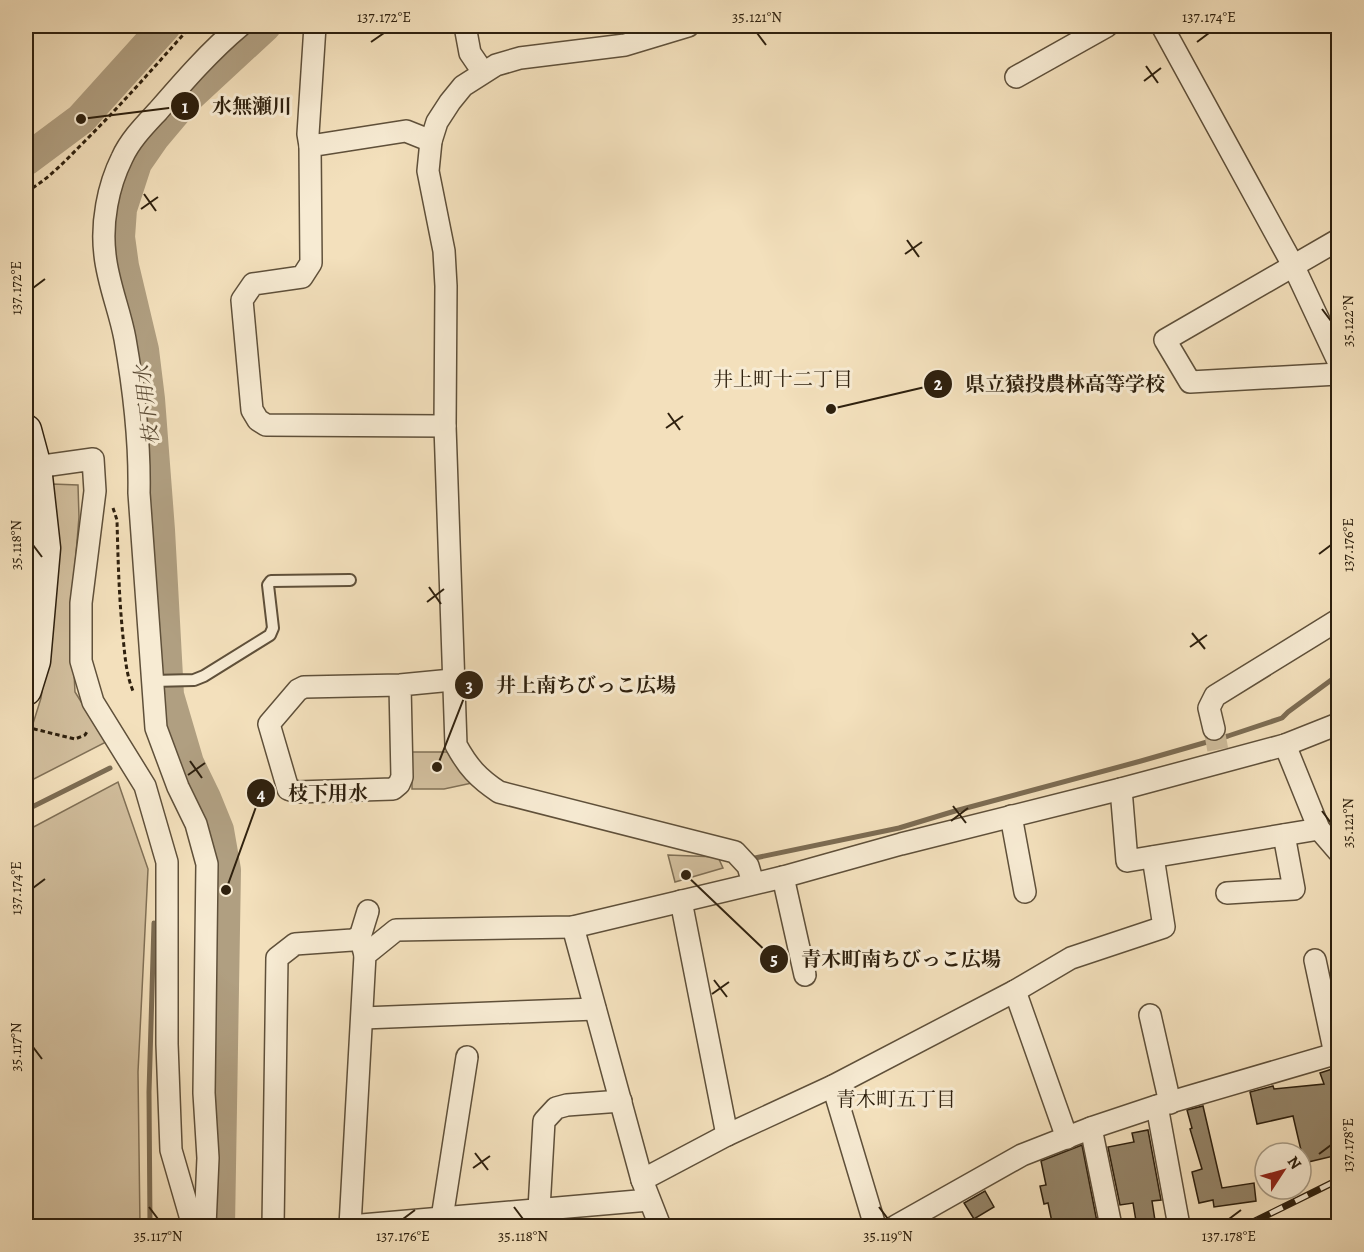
<svg xmlns="http://www.w3.org/2000/svg" width="1364" height="1252" font-family="Alegreya,'Noto Serif JP',serif">
<style>
.green{fill:#d2bf9e;stroke:#807056;stroke-width:1.5}
.lines{fill:none;stroke-linecap:round;stroke-linejoin:round}
.stream{stroke:#7c6c53;stroke-width:5}
.river{stroke:#b09f81;stroke-width:32}
.building{fill:#948468;stroke:#2e200e;stroke-width:1.5}
.street-tunnel{stroke:#ccba99;stroke-width:21;stroke-dasharray:21 10;stroke-linecap:butt}
.lane-casing{stroke:#5f503a;stroke-width:14}
.street-casing{stroke:#5f503a;stroke-width:24}
.secondary-casing{stroke:#2e200e;stroke-width:33}
.path{stroke:#2e200e;stroke-width:3;stroke-dasharray:4.5 3;stroke-linecap:butt}
.lane{stroke:#f7ebd3;stroke-width:10}
.street{stroke:#f7ebd3;stroke-width:21}
.secondary{stroke:#f7ebd3;stroke-width:30}
.rail-casing{stroke:#2e200e;stroke-width:7}
.rail{stroke:#f7ebd3;stroke-width:4.5;stroke-dasharray:14;stroke-linecap:butt}
.ticks{fill:none;stroke:#2e200e;stroke-width:2}
.labels{text-anchor:middle;dominant-baseline:central;stroke-width:6;stroke-linejoin:round;paint-order:stroke}
.neighbourhood-label{font-size:20px;fill:#2e200e;stroke:#f7ebd3}
.water-label{font-size:20px;font-style:italic;fill:#5c4c36;stroke:#f7ebd3}
.leader{fill:none;stroke:#2e200e;stroke-width:2}
.callout-dot{fill:#2e200e;stroke:#f7ebd3;stroke-width:2}
.mark-label{font-size:18px;text-anchor:middle;font-weight:bold;fill:#fff}
.callout-label{font-size:20px;text-anchor:middle;font-weight:bold;fill:#2e200e;stroke:#f7ebd3;stroke-width:6;stroke-linejoin:round;paint-order:stroke}
.neatline{fill:none;stroke:#2e200e;stroke-width:2}
.ticks-label{font-size:15px;text-anchor:middle;fill:#2e200e}
</style>
<rect width="100%" height="100%" fill="#f3e0bc"/>
<filter id="stains"><feTurbulence type="fractalNoise" baseFrequency=".00333" numOctaves="4"/><feColorMatrix values="0 0 0 0 .2 0 0 0 0 .09 0 0 0 0 .02 0 0 0 .5 -.17"/></filter>
<radialGradient id="worn" r=".72"><stop offset=".6" stop-color="#630" stop-opacity="0"/><stop offset="1" stop-color="#630" stop-opacity=".3"/></radialGradient>
<g class="green">
<path d="M52 484 78 485 79 517 71 615 75 692 106 742 28 782 26 779V746L41 698 57 587Z"/>
<path d="M412 752H452L472 783 444 789H412Z"/>
<path d="M118 782 148 869 138 1072 140 1226H26V831Z"/>
<path d="M668 855 718 857 723 868 675 882Z"/>
</g>
<g class="lines">
<g class="stream">
<path d="M30 808 110 768"/>
<path d="M755 858 899 828 955 811 1141 761 1228 736 1282 718 1288 712 1338 675"/>
<path d="M150 1226 149 1092 154 923"/>
</g>
<g class="river">
<path d="M26 160 81 119 165 26"/>
<path d="M219 1226 225 870 218 830 205 798 188 763 168 695 159 530 149 399 143 350 123 266 119 237 121 209 136 163 154 137 186 99 265 26"/>
</g>
</g>
<g class="building">
<path d="M1338 1067V1155L1304 1163 1293 1116 1257 1124 1250 1092 1273 1086 1274 1089 1324 1084 1320 1073Z"/>
<path d="M1203 1106 1222 1188 1254 1183 1256 1201 1214 1207 1213 1200 1199 1203 1192 1172 1202 1169 1190 1129 1192 1128 1187 1110Z"/>
<path d="M1148 1130 1161 1200 1152 1201 1156 1227H1137L1133 1203 1120 1205 1108 1147 1134 1142 1132 1133Z"/>
<path d="M1082 1145 1098 1227H1053L1048 1203 1044 1204 1040 1186 1046 1185 1041 1161Z"/>
<path d="M985 1191 994 1207 974 1219 964 1203Z"/>
</g>
<g class="lines">
<path class="street-tunnel" d="M1214 729 1218 751"/>
<defs>
<path id="lane" d="M152 681 194 680 204 676 270 635 273 628 268 585 271 581 350 580"/>
<g id="street">
<path d="M465 26 470 53 483 72"/>
<path d="M688 26 625 45 520 58 496 65 463 86 450 102 437 122 431 141 428 171 444 251 446 286 445 426 456 745C468 767 478 778 499 792L735 852 748 866 753 883"/>
<path d="M1162 26 1294 267 1338 361"/>
<path d="M1016 77 1107 26"/>
<path d="M431 141 406 131 310 146 311 263 302 277 253 284 242 300 252 410 258 420 266 425 445 426"/>
<path d="M310 146 308 134 315 26"/>
<path d="M1338 240 1165 340 1190 382 1338 374"/>
<path d="M36 467 93 459 95 491 81 603V661L93 702 145 786 167 862V1044L171 1150 193 1226"/>
<path d="M400 685 402 777 399 784 393 789 297 792 288 789 269 724 298 690 304 687 400 685 452 680"/>
<path d="M1214 729 1209 708 1215 696 1338 620"/>
<path d="M1121 789 1127 861 1319 829 1285 745"/>
<path d="M1011 816 1025 892"/>
<path d="M1319 829 1338 851"/>
<path d="M783 877 805 975"/>
<path d="M1227 893 1294 889 1284 835"/>
<path d="M681 901 727 1135"/>
<path d="M573 927 642 1180 660 1226"/>
<path d="M360 937 368 911"/>
<path d="M1315 960 1335 1054"/>
<path d="M1015 991 1067 1138"/>
<path d="M1150 1015 1170 1103"/>
<path d="M363 1018 595 1009"/>
<path d="M833 1086 875 1226"/>
<path d="M1157 1106 1179 1226"/>
<path d="M1091 1128 1111 1226"/>
<path d="M642 1180 727 1135 833 1086 1015 991 1071 958 1164 927 1153 857"/>
<path d="M539 1209 544 1121 556 1108 567 1105 621 1101"/>
<path d="M205 1226 208 1158 204 1093 207 864 196 824 178 787 156 728 139 493C140 442 134 390 125 339 120 311 108 284 105 255 101 223 108 186 122 158 130 140 145 125 158 111 184 81 210 51 240 26"/>
<path d="M273 1226 277 958 295 944 352 940 360 937 365 955"/>
<path d="M350 1226 365 955 396 930 573 927 783 877 901 844 1121 789 1285 745 1338 724"/>
<path d="M350 1226 649 1200"/>
<path d="M446 1226 442 1218 467 1057"/>
<path d="M896 1226 1022 1155 1091 1128 1157 1106 1338 1053"/>
</g>
<path id="secondary" d="M26 430 36 467 45 548 35 661 26 690"/>
</defs>
<use href="#lane" class="lane-casing"/>
<use href="#street" class="street-casing"/>
<use href="#secondary" class="secondary-casing"/>
<g class="path">
<path d="M26 192C49 179 66 160 85 141 122 104 156 65 191 26"/>
<path d="M113 508 117 520C118 559 119 598 123 637 125 656 126 674 133 691"/>
<path d="M26 727 75 739 85 735 88 730"/>
</g>
<use href="#lane" class="lane"/>
<use href="#street" class="street"/>
<use href="#secondary" class="secondary"/>
<defs>
<path id="rail" d="M1245 1226 1338 1180"/>
</defs>
<use href="#rail" class="rail-casing"/>
<use href="#rail" class="rail"/>
</g>
<path class="ticks" d="M757 33 766 45M371 42 384 33M1197 42 1209 33M1146 66 1158 83M1144 81 1161 68M144 194 156 211M141 209 158 197M907 240 919 257M905 254 922 242M33 288 45 279M1322 309 1331 321M668 413 680 430M666 428 683 416M33 545 42 557M1319 554 1331 545M429 587 441 604M427 602 444 589M1192 633 1205 649M1190 647 1207 635M190 761 202 778M188 775 205 763M953 806 966 823M1322 811 1331 823M951 821 968 808M33 888 45 879M714 980 727 997M712 994 729 982M33 1047 42 1059M475 1153 488 1170M1319 1154 1331 1145M473 1168 490 1156M149 1207 158 1219M514 1207 523 1219M879 1207 888 1219M403 1219 415 1210M1229 1219 1241 1210"/>
<g class="labels">
<g class="neighbourhood-label">
<text x="783" y="379">井上町十二丁目</text>
<text x="896" y="1099">青木町五丁目</text>
</g>
<g class="water-label">
<text transform="translate(147 405) rotate(-97)">枝下用水</text>
</g>
</g>
<path class="leader" d="M81 119L185 106M831 409L938 384M437 767L469 685M226 890L261 793M686 875L774 959"/>
<g class="callout-dot">
<circle cx="81" cy="119" r="6"/>
<circle cx="831" cy="409" r="6"/>
<circle cx="437" cy="767" r="6"/>
<circle cx="226" cy="890" r="6"/>
<circle cx="686" cy="875" r="6"/>
<circle cx="185" cy="106" r="15"/>
<circle cx="938" cy="384" r="15"/>
<circle cx="469" cy="685" r="15"/>
<circle cx="261" cy="793" r="15"/>
<circle cx="774" cy="959" r="15"/>
</g>
<g class="mark-label">
<text x="185" y="113">1</text>
<text x="938" y="390">2</text>
<text x="469" y="692">3</text>
<text x="261" y="800">4</text>
<text x="774" y="965">5</text>
</g>
<g class="callout-label">
<text x="252" y="113">水無瀬川</text>
<text x="1065" y="391">県立猿投農林高等学校</text>
<text x="586" y="692">井上南ちびっこ広場</text>
<text x="328" y="800">枝下用水</text>
<text x="901" y="966">青木町南ちびっこ広場</text>
</g>
<rect width="1364" height="1252" fill="none" stroke="#f3e0bc" stroke-width="66"/>
<g transform="translate(1283 1171) rotate(54)"><circle r="28" fill="#f7ebd3" stroke="#a79a84" stroke-width="1.5"/>
<path d="M0-4.5L10 22L0 15L-10 22Z" fill="#8f2418"/>
<text y="-9" font-size="16" font-weight="bold" text-anchor="middle" fill="#2e200e">N</text>
</g>
<rect x="33" y="33" width="1298" height="1186" class="neatline"/>
<g class="ticks-label">
<text x="384" y="22">137.172°E</text>
<text x="757" y="22">35.121°N</text>
<text x="1209" y="22">137.174°E</text>
<text transform="translate(16 288) rotate(-90)" y="5">137.172°E</text>
<text transform="translate(1348 321) rotate(-90)" y="5">35.122°N</text>
<text transform="translate(16 545) rotate(-90)" y="5">35.118°N</text>
<text transform="translate(1348 545) rotate(-90)" y="5">137.176°E</text>
<text transform="translate(1348 823) rotate(-90)" y="5">35.121°N</text>
<text transform="translate(16 888) rotate(-90)" y="5">137.174°E</text>
<text transform="translate(16 1047) rotate(-90)" y="5">35.117°N</text>
<text transform="translate(1348 1145) rotate(-90)" y="5">137.178°E</text>
<text x="158" y="1241">35.117°N</text>
<text x="403" y="1241">137.176°E</text>
<text x="523" y="1241">35.118°N</text>
<text x="888" y="1241">35.119°N</text>
<text x="1229" y="1241">137.178°E</text>
</g>
<rect width="100%" height="100%" filter="url(#stains)"/>
<rect width="100%" height="100%" fill="url(#worn)"/>
</svg>
